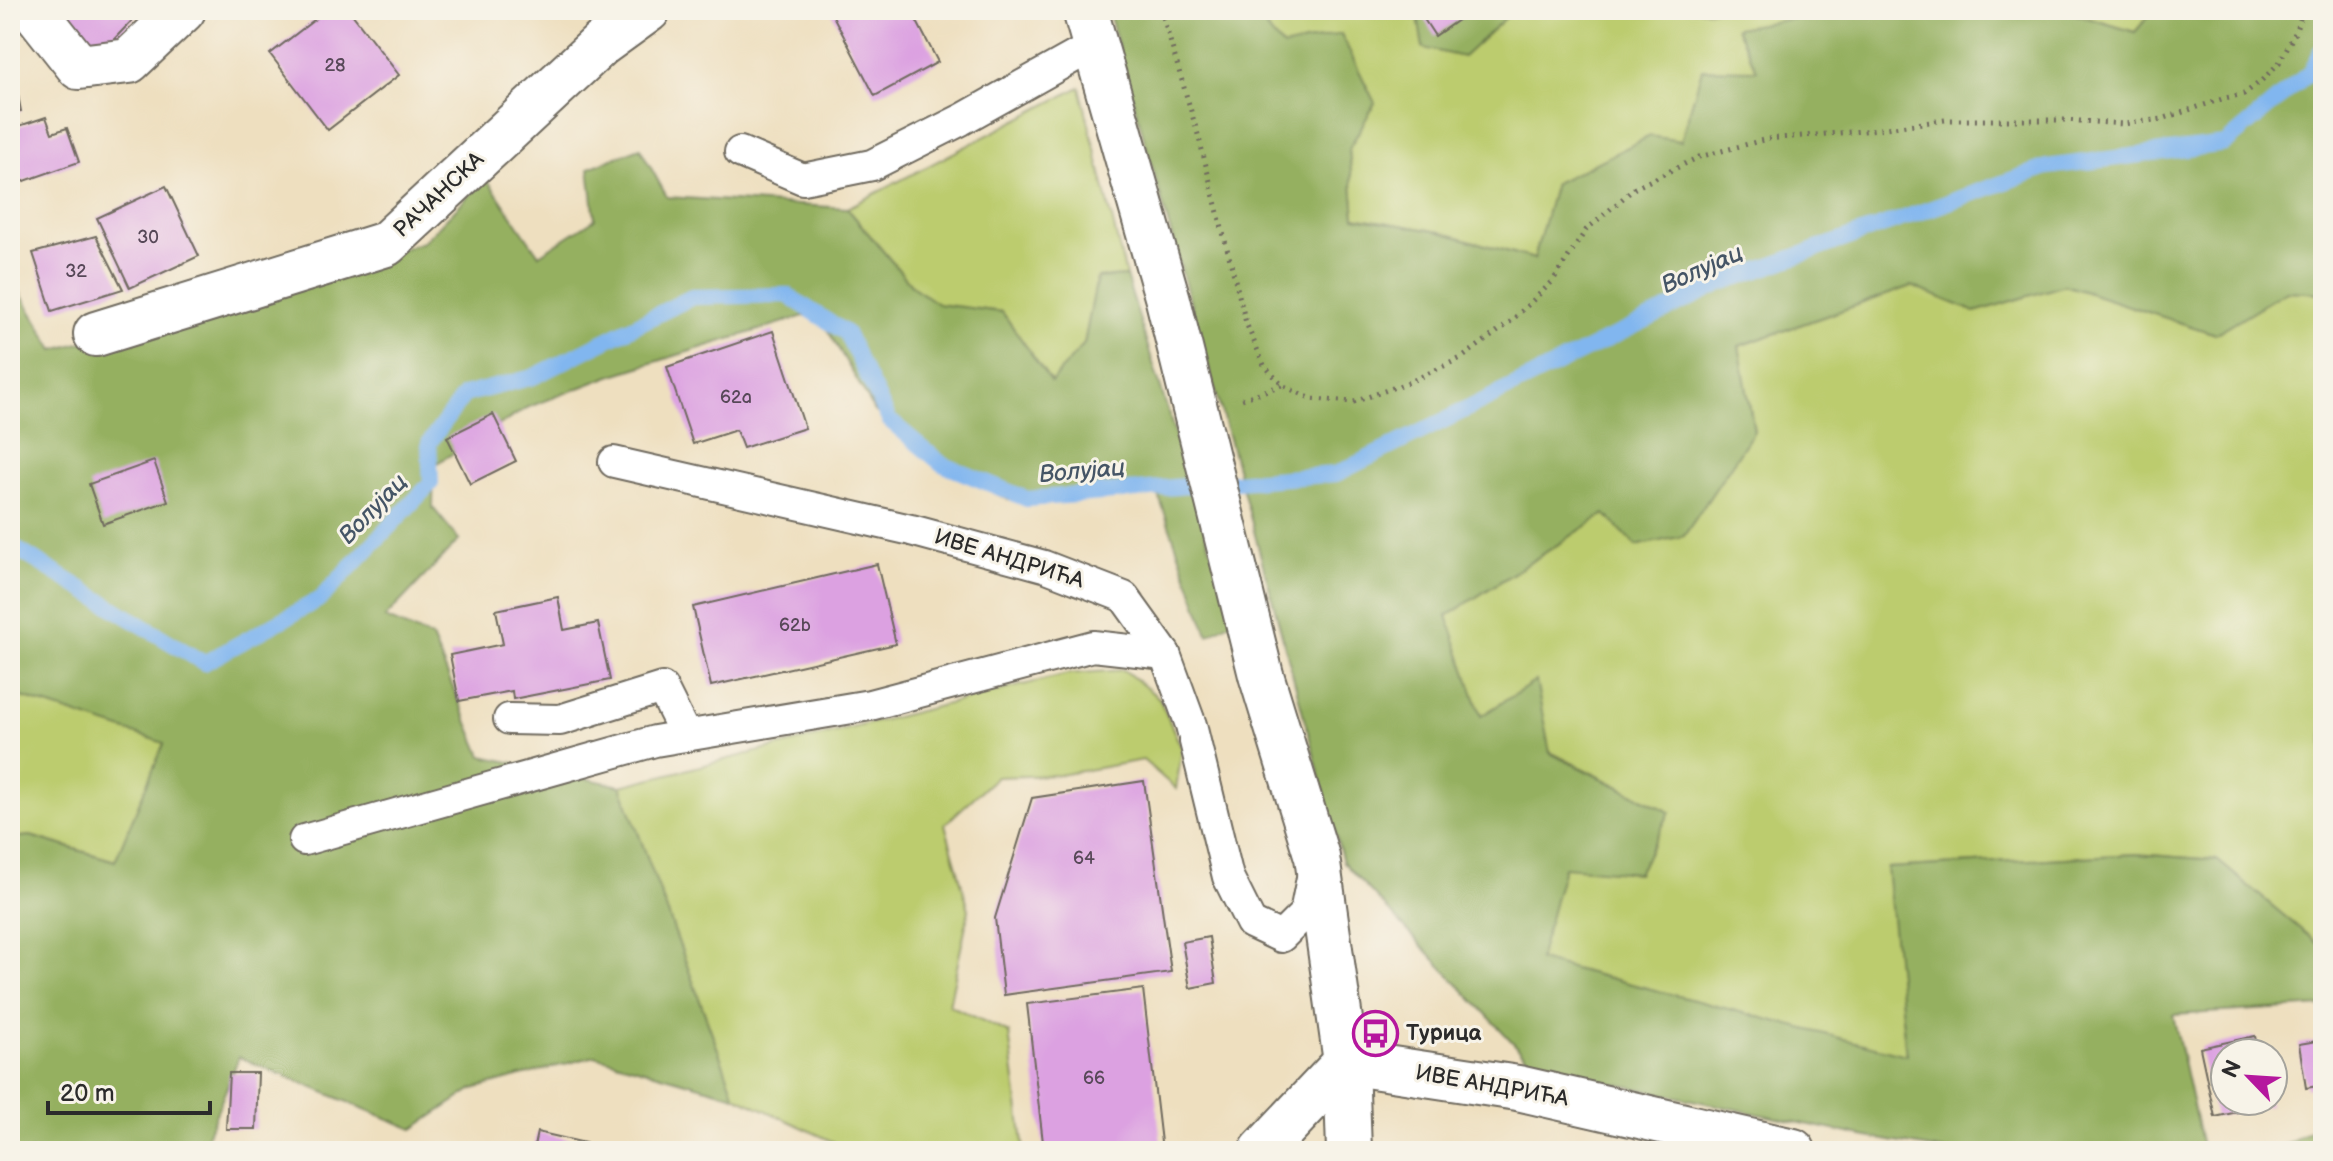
<svg xmlns="http://www.w3.org/2000/svg" width="2333" height="1161" font-family="'Balsamiq Sans',sans-serif">
<style>
.green{fill:#bccc6e;stroke:#747c4c;stroke-width:2}
.forest{fill:#95b061;stroke:#606e46;stroke-width:2}
.lines{fill:none;stroke-linecap:round;stroke-linejoin:round}
.stream{stroke:#81b6ef;stroke-width:16}
.building{fill:#dca1e1}
.lane-casing{stroke:#6f6a5f;stroke-width:34}
.street-casing{stroke:#6f6a5f;stroke-width:48}
.secondary-casing{stroke:#6f6a5f;stroke-width:48}
.path{stroke:#6f6a5f;stroke-width:5;stroke-dasharray:2 6;stroke-linecap:butt}
.lane{stroke:#fff;stroke-width:30}
.street{stroke:#fff;stroke-width:44}
.secondary{stroke:#fff;stroke-width:44}
.labels{text-anchor:middle;dominant-baseline:central;stroke-width:6;stroke-linejoin:round;paint-order:stroke}
.number-label{font-size:18px;fill:#574858}
.street-label{font-size:22px;fill:#2b2b2b;stroke:#f7f3e8}
.poi-label{font-size:22px;font-weight:bold;fill:#2b2b2b;stroke:#f7f3e8;text-anchor:start}
.water-label{font-size:24px;font-style:italic;fill:#455566;stroke:#f7f3e8}
</style>
<rect width="100%" height="100%" fill="#f7f3e8"/>
<filter id="ink" filterUnits="userSpaceOnUse"><feTurbulence type="fractalNoise" baseFrequency=".0125" numOctaves="2"/><feDisplacementMap in="SourceGraphic" scale="16" xChannelSelector="R" yChannelSelector="G"/><feConvolveMatrix kernelMatrix="1 2 1 2 8 2 1 2 1" color-interpolation-filters="sRGB"/></filter>
<filter id="wash" filterUnits="userSpaceOnUse"><feTurbulence type="fractalNoise" baseFrequency=".006" numOctaves="4" result="noise"/><feDisplacementMap in="SourceGraphic" scale="32" xChannelSelector="R" yChannelSelector="G"/><feGaussianBlur stdDeviation="1.8" result="paint"/><feColorMatrix in="noise" values="0 0 0 0 0 0 0 0 0 0 0 0 0 0 0 0 0 1.4 0 .05"/><feComposite in="paint" operator="in"/></filter>
<g filter="url(#wash)">
<rect width="100%" height="100%" fill="#eedfbf"/>
<g class="green">
<path d="M1283 10H1417L1424 48 1463 57 1514 10H1786L1797 18 1758 70H1702L1681 142 1535 259 1440 232 1355 217 1349 149 1283 47 1259 21Z"/>
<path d="M2061 10H2154L2135 32Z"/>
<path d="M1080 87 1126 276 1097 278 1084 344 1052 383 1002 312 938 305 913 287 847 208Z"/>
<path d="M2065 285 2215 334 2286 291 2323 293V941L2317 943 2217 860 2136 854 1888 868 1906 1056 1538 960 1564 866 1638 873 1670 812 1481 717 1447 616 1605 514 1754 431 1739 346 1912 286 1975 312Z"/>
<path d="M1124 670 1159 698 1182 749 1176 789 1143 760 1059 775 996 777 945 824 969 910 949 1005 1009 1033 1024 1151H853L735 1096 621 786 1067 674Z"/>
<path d="M10 693 165 743 116 861 31 836 10 838Z"/>
</g>
<g class="forest">
<path d="M1108 10H1283L1260 21 1283 47 1341 34 1375 103 1349 149 1355 217 1440 232 1534 259 1555 183 1650 136 1681 141 1702 69 1757 70 1736 28 1796 18 1786 10H1937L1941 14 1959 10H2061L2135 32 2154 10H2323V293L2286 291 2215 334 2065 285 1975 312 1912 286 1739 346 1754 431 1684 536 1636 546 1605 514 1447 616 1481 716 1536 681 1550 753 1670 812 1638 873 1564 867 1539 960 1906 1055 1887 868 2136 854 2217 860 2317 943 2323 941V1006L2173 1015 2203 1151H1947L1867 1137 1536 1067 1343 862 1233 453Z"/>
<path d="M1417 10H1514L1463 57 1423 48Z"/>
<path d="M640 148 667 197 847 208 913 287 938 304 1002 312 1051 382 1084 344 1097 278 1126 276 1233 621 1208 635 1158 494 1009 500 932 462 875 411 817 312 610 376 529 407 434 465 433 508 459 540 385 618 432 638 482 756 621 786 735 1096 595 1056 473 1089 413 1129 239 1057 201 1151H10V838L30 836 115 861 164 743 10 693V276L54 350 300 283 423 242 486 178 539 255 595 219 589 168Z"/>
<path d="M2323 1123V1151H2261L2288 1144Z"/>
</g>
<g class="lines">
<path class="stream" d="M10 545 204 663 320 599 431 483 429 443 464 395 533 377 692 297 787 295 846 333 889 420 942 464 1027 499 1336 474 1719 284 2047 167 2225 144 2309 73 2323 47"/>
</g>
<g id="blocks">
<g class="building">
<path d="M51 10H142L98 56Z"/>
<path d="M327 10H349L399 75 328 130 270 54Z"/>
<path d="M830 10H911L938 62 875 96Z"/>
<path d="M1418 10H1472L1435 36Z"/>
<path d="M10 52 21 111 10 112Z"/>
<path d="M46 117 52 133 67 128 79 162 19 183 10 156V129Z"/>
<path d="M166 186 199 256 130 288 97 218Z"/>
<path d="M96 236 123 289 52 311 33 253Z"/>
<path d="M773 331 805 428 743 448 736 430 693 444 667 367Z"/>
<path d="M493 414 516 461 470 484 447 437Z"/>
<path d="M154 461 168 501 103 524 89 484Z"/>
<path d="M877 564 896 644 711 686 693 607Z"/>
<path d="M558 597 564 630 598 623 610 680 513 699 512 691 459 701 450 655 503 644 496 610Z"/>
<path d="M1144 781 1171 972 1004 995 995 918 1032 798Z"/>
<path d="M1209 937 1216 983 1190 988 1182 942Z"/>
<path d="M1143 989 1162 1151H1044L1027 1004Z"/>
<path d="M2255 1036 2258 1053H2225V1101H2268L2269 1105 2215 1117 2200 1048Z"/>
<path d="M2323 1040V1085L2306 1088 2299 1044Z"/>
<path d="M229 1073H258L256 1129H226Z"/>
<path d="M537 1132 616 1150V1151H533Z"/>
</g>
</g>
</g>
<g filter="url(#ink)">
<use href="#blocks" fill-opacity="0" stroke="#6f6a5f" stroke-width="2"/>
<g class="lines">
<defs>
<g id="lane">
<path d="M740 152 803 179 872 165 961 120 1095 45"/>
<path d="M614 462 911 530 1044 566 1124 597 1165 654 1191 725 1228 877 1251 923 1281 937 1305 913 1312 878"/>
<path d="M509 719 560 720 662 688 686 736"/>
<path d="M304 840 655 741 870 705 1093 646 1165 654"/>
</g>
<g id="street">
<path d="M34 10 79 67 129 61 183 10"/>
<path d="M96 334 386 244 601 44 648 10"/>
<path d="M1262 1151 1346 1062 1518 1088 1793 1151"/>
</g>
<path id="secondary" d="M1085 10 1168 300 1261 675 1317 857 1346 1062 1349 1151"/>
</defs>
<use href="#lane" class="lane-casing"/>
<use href="#street" class="street-casing"/>
<use href="#secondary" class="secondary-casing"/>
<g class="path">
<path d="M1161 10 1199 138 1246 323 1264 365 1282 385 1312 399 1354 402 1412 381 1463 357 1508 324 1552 282 1586 230 1635 188 1699 157 1767 139 1863 131 1945 120H2065L2124 124 2162 119 2225 98 2244 94 2261 81 2279 63 2295 33 2303 10"/>
<path d="M1242 399 1282 385"/>
</g>
<use href="#lane" class="lane"/>
<use href="#street" class="street"/>
<use href="#secondary" class="secondary"/>
</g>
</g>
<defs>
<symbol id="bus-ring" viewBox="-11 -11 22 22"><circle r="9.5" fill="#f7f3e8" stroke="#b5179e" stroke-width="1.5"/><path d="M-5-6H5V4H4V6H2V4H-2V6H-4V4H-5ZM-3.5-4V0h7V-4ZM-3.5 1.2v1.5H-2V1.2ZM2 1.2v1.5H3.5V1.2Z" fill="#b5179e"/></symbol>
</defs>
<g fill-rule="evenodd">
<use href="#bus-ring" x="1350" y="1008" width="51" height="51"/>
</g>
<g class="labels">
<g class="number-label">
<text x="335" y="65">28</text>
<text x="148" y="237">30</text>
<text x="76" y="271">32</text>
<text x="736" y="397">62a</text>
<text x="795" y="625">62b</text>
<text x="1084" y="858">64</text>
<text x="1094" y="1078">66</text>
</g>
<g class="street-label">
<text transform="translate(439 195) rotate(-43)">РАЧАНСКА</text>
<text transform="translate(1009 559) rotate(17)">ИВЕ АНДРИЋА</text>
<text transform="translate(1492 1086) rotate(10)">ИВЕ АНДРИЋА</text>
</g>
<g class="poi-label">
<text x="1406" y="1033">Турица</text>
</g>
<g class="water-label">
<text transform="translate(1702 269) rotate(-24)">Волујац</text>
<text transform="translate(1082 471) rotate(-5)">Волујац</text>
<text transform="translate(373 509) rotate(-46)">Волујац</text>
</g>
</g>
<rect width="2333" height="1161" fill="none" stroke="#f7f3e8" stroke-width="40"/>
<g transform="translate(2249 1077) rotate(295)"><circle r="38" fill="#f7f3e8" stroke="#a5a39c" stroke-width="2"/>
<path d="M0-6L14 30L0 20L-14 30Z" fill="#b5179e"/>
<text y="-12" font-size="22" font-weight="bold" text-anchor="middle" fill="#2b2b2b">N</text>
</g>
<path d="M48 1101v12h162v-12" fill="none" stroke="#2b2b2b" stroke-width="4"/>
<text x="60" y="1101" font-size="24" fill="#2b2b2b" stroke="#f7f3e8" stroke-width="6" paint-order="stroke">20 m</text>
</svg>
